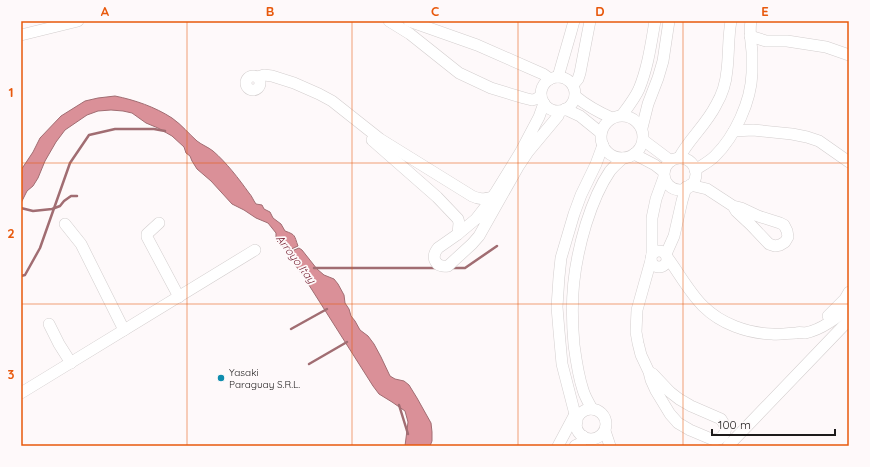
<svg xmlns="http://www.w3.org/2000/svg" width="870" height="467" font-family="Quicksand,sans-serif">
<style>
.water{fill:#da9098;stroke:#a16d72}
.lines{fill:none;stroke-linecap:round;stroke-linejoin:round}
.stream{stroke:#a16d72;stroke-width:2.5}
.minor-casing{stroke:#d3cece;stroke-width:12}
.minor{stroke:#fff;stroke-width:11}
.grid{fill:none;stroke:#e8590c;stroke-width:1;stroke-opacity:0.55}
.poi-dot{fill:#0f8dae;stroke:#fef9fa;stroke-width:1.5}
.labels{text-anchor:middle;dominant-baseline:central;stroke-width:3.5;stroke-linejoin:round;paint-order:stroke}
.poi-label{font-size:10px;fill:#1d1b1b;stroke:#fef9fa;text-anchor:start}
.water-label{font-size:11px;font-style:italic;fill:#751f31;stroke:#fef9fa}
.neatline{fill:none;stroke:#e8590c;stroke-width:1.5}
.grid-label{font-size:13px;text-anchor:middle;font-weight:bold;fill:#e8590c}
</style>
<rect width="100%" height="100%" fill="#fef9fa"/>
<g class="water">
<path d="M115 96C135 100 155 107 172 118 182 125 189 134 197 141 202 145 208 147 213 151 226 162 239 179 249 193 252 196 253 200 256 204L262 205 264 209 270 212 273 218 281 224 285 231C296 235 294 235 298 246L287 251 276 240V233L268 223 256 218 244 210 232 204 211 181 197 169 192 161 190 156 186 153 184 147 172 136 158 128 146 123 132 113 123 111 111 110 98 111 87 115 65 130 56 142 45 161 38 178 33 186 27 191 21 203V170L33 152 40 138 61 116 85 101 98 98Z"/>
<path d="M299 248 302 250 317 269 324 275 334 279 338 284 344 295 345 303 349 309 351 316 355 321 360 330 368 336 374 344 381 357 390 376 395 379 404 381 409 385 417 398 431 423 432 432V441L430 446H405L408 422 405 411 392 402 379 394 373 386 307 282 287 253Z"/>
</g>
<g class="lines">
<g class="stream">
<path d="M21 208 33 211 52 209 60 206 64 201 71 196H77"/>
<path d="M314 268H437"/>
<path d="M452 268H465L497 246"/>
<path d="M21 276 25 275 40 248 70 163 89 135 115 129H154L165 131"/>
<path d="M291 329 327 309"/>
<path d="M309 364 347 342"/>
<path d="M399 405 408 434"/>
</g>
<defs>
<g id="minor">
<path d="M389 21 410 34 459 73 491 88 524 98 532 100 536 99 541 96"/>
<path d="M409 21 477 45 543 74 550 79"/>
<path d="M21 35 78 21"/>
<path d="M750 36 766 41H787L826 47 849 55"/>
<circle cx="253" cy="83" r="7"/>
<path d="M258 77 264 75 272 76 294 83 319 94 332 101 380 139 472 196C480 200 484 199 493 197"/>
<path d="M558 77 571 32 574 21"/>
<circle cx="558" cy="94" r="17"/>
<path d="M573 85 578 79 580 73 590 21"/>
<path d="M575 96C586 105 598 112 612 118"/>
<path d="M544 103 539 117 520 153 496 192 487 205 476 219 458 234 438 248C430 258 436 268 448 266L472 244 479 236 518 167 528 152 558 116 560 111"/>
<path d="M565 109 580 116 601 133"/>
<path d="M622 115C628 107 635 98 639 89 648 67 651 44 655 21"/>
<circle cx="622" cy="137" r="21"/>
<path d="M642 128 648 104 658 78 663 61 669 21"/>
<path d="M734 131 753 130 792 134 807 137 819 141 849 162"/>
<path d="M372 140 437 197 458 219 459 223 458 234"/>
<path d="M643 140 671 161"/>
<path d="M634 154 655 165 664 172"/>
<path d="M679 158C689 139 706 125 716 105 722 95 726 82 727 70 729 54 728 37 731 21"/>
<circle cx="680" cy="174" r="16"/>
<path d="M695 170C701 166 709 162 715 156 735 136 751 102 752 73 752 66 752 59 752 52 751 41 749 31 751 21"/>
<path d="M690 185 707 189 733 206 741 208 758 216 780 223 784 225 787 231 788 237 785 242 780 245 775 246 769 244 751 225 736 211 733 206"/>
<path d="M159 223 147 234V237L179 297"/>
<path d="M65 224 81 244 124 330"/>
<circle cx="659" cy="259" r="8"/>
<path d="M652 254V218L656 199 664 177"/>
<path d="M666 254 674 236 682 201 686 187"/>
<path d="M667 257C679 273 689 292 703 306 721 324 747 333 772 334 780 335 788 333 796 333 799 332 803 333 805 333 821 330 839 317 849 306"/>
<path d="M828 316 845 299 849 292"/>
<path d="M49 324 59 344 71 363"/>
<path d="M649 372 653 374 670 392 679 399 691 406 721 419 724 424 726 427 725 432 723 436 719 439 715 440 709 438 690 430 678 423 670 414 656 391 651 380 649 372 641 355 638 343 636 332 637 310 651 260"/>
<path d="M21 393 255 250"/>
<path d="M592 409C589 403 585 397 583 390 578 375 576 360 574 345 570 300 573 267 586 224 592 205 599 187 610 171 614 166 619 162 623 158"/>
<circle cx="591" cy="424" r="15"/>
<path d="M577 422 562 364 559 331 557 307 559 277 561 258 574 214 581 195 596 164 603 145"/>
<path d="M605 431 610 446"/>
<path d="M558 446 575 414"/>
<path d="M575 446C580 443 583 443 583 436"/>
<path d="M728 446 849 320"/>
</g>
</defs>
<use href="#minor" class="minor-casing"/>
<use href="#minor" class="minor"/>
</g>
<path class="grid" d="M187 21V446M352 21V446M518 21V446M683 21V446M21 163H849M21 304H849"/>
<circle class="poi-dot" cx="221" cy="378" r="4"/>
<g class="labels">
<g class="poi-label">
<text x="229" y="372">Yasaki<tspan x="229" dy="12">Paraguay S.R.L.</tspan></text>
</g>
<g class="water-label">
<text transform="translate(296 259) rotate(53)">Arroyo Itay</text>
</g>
</g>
<rect width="870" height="467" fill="none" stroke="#fef9fa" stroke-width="44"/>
<path d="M712 429v6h123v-6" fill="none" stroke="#1d1b1b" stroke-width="2"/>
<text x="718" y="429" font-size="12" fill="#1d1b1b" stroke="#fef9fa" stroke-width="3" paint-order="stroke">100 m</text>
<rect x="22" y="22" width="826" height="423" class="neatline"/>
<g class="grid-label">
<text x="105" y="16">A</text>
<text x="270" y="16">B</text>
<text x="435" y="16">C</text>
<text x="600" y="16">D</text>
<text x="765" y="16">E</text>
<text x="11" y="97">1</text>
<text x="11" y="238">2</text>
<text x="11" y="379">3</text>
</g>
</svg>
